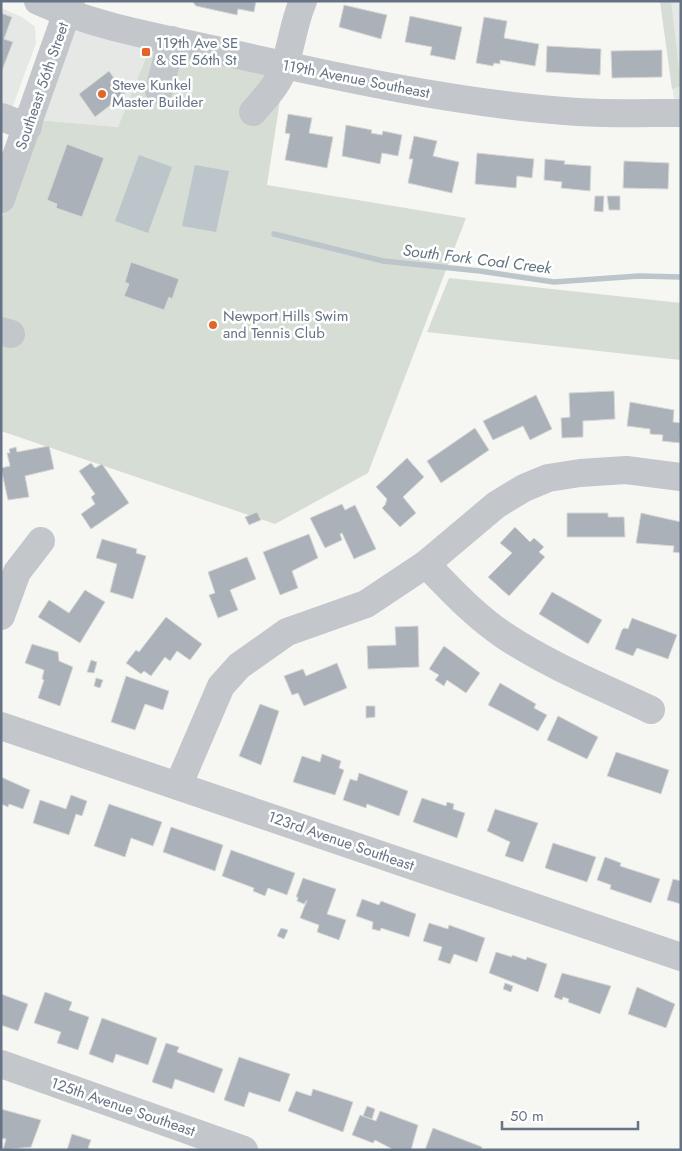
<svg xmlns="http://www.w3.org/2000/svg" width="682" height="1151" font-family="Jost,sans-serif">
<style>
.built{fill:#e6e8e6}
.green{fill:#d6ddd4}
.water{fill:#bbc5ca}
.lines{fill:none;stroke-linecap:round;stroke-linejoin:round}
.stream{stroke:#bbc5ca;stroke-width:5.5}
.building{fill:#aab1b8;stroke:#d7d7d5}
.minor{stroke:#c3c6ca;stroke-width:28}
.poi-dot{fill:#e36426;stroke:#fff;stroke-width:2}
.labels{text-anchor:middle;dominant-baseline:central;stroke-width:5;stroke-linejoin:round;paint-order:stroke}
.poi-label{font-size:15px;fill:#657384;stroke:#fff;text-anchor:start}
.street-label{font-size:15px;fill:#657384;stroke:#fff}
.water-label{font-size:16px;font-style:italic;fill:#617580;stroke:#fff}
</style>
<rect width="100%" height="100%" fill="#f6f6f3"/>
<g class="built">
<path d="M660 1H681V113H676Z"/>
<path d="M1 8 22 17 35 27 36 43 1 138Z"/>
<path d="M67 29 151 45 118 127 37 120Z"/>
</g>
<g class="green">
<path d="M660 1H671L681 86 672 89Z"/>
<path d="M151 45 284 74 267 185 466 218 368 473 275 524 1 431V220L37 120 118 127Z"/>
<path d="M449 278 681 303V360L427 332Z"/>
</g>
<g class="water">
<path d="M139 155 172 167 148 233 115 221Z"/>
<path d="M195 165 229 171 216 232 182 226Z"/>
</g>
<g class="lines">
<path class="stream" d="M274 234 383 261 480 271 554 282 639 276 681 277"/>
</g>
<g class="building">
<path d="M192 1H256L254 12 238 9 237 15 196 6Z"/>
<path d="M344 5 387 15 381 39 339 27Z"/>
<path d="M1 13 12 17 4 39 13 42 1 73Z"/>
<path d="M410 16 462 27 455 60 430 55 432 47 405 42Z"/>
<path d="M484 17 507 21 504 38 539 44 535 66 500 60V64L494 63 493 66 476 63Z"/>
<path d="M547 46 601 49 600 75 546 72Z"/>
<path d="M662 50V77L612 78 611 51Z"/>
<path d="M109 71 125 94 95 117 79 94Z"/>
<path d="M288 114 312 118 309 133 333 137 327 168 285 160 290 134 285 133Z"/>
<path d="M346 125 372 130 371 133 382 135 383 131 402 135 398 156 382 153 380 164 342 156Z"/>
<path d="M414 136 437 141 433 156 459 162 452 193 408 183 413 159H409Z"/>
<path d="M67 144 104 158 82 217 56 208 57 204 47 200Z"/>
<path d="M477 153 534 159 532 178 517 176 516 188 475 184Z"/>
<path d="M545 159 565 161 564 164 591 166 590 191 561 188 562 182 544 180Z"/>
<path d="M624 161 669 163 668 189 623 188Z"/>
<path d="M595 196H604L603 212 594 211Z"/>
<path d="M607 196H620V210H609Z"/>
<path d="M131 262 179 279 172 299 169 297 164 310 124 296 129 284 125 282Z"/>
<path d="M614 391 615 419 583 421V437L562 438 561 418 570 417 569 393Z"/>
<path d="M536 395 552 429 530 440 523 426 493 440 483 421Z"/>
<path d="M630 402 674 410 673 422 681 423 680 443 662 441 663 435 650 434V429L627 426Z"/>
<path d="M475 428 489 450 441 483 427 461Z"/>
<path d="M49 446 54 469 25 476 29 497 8 500 1 468 10 466 7 453H10L9 449 16 447 17 452Z"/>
<path d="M407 458 424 477 403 497 416 513 400 527 382 508 385 505 387 499 376 487Z"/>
<path d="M91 463 95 468 102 464 129 503 91 529 81 514 95 504 91 497 95 494 79 471Z"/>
<path d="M342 504 345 510 355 505 376 549 354 559 342 533 340 534 342 540 325 548 310 518Z"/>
<path d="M257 512 261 520 249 525 245 517Z"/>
<path d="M567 513H608V517H624L625 537H567Z"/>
<path d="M641 513 681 522V553L673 552 674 546 636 543Z"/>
<path d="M515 527 530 542 534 538 544 547 539 552 545 557 509 596 488 577 512 553 500 543Z"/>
<path d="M309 534 318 558 292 571 298 588 280 595 263 552Z"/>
<path d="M102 539 137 549 136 553 146 556 133 599 110 592 117 564 96 558Z"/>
<path d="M247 557 256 579 230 590 238 610 218 618 209 595 215 593 208 572Z"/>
<path d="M85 590 105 602 80 643 38 617 49 600 69 613Z"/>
<path d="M552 592 602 620 588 644 539 614Z"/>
<path d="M166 617 202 644 190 660 177 651 170 661 165 657 151 676 144 671 141 674 126 663 136 650 139 652Z"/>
<path d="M632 618 677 635 668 659 637 648 633 656 615 649 622 630 624 628 628 629Z"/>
<path d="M418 626 419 667 368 669 367 646 396 645 395 627Z"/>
<path d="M32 644 58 652 59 661 73 667 60 706 38 698 44 680 42 679 44 670 25 663Z"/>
<path d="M444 646 480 673 466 693 447 680 444 686 435 680 439 675 429 669Z"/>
<path d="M91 660 97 662 94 673 87 672Z"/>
<path d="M337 663 347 688 304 706 298 693 292 695 284 676 303 669 306 676Z"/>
<path d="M126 676 169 691 163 710 145 704 135 730 111 722Z"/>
<path d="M96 678 103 680 100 688 94 686Z"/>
<path d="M500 683 536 704 534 708 547 715 538 731 488 705Z"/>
<path d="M260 704 279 711 261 765 239 756Z"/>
<path d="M366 706H375V717L366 718Z"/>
<path d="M558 716 598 737 587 759 547 740Z"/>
<path d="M616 752 669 770 661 794 607 776Z"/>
<path d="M322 754 341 761 339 768 344 770 335 795 293 782 302 756 320 762Z"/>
<path d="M359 773 408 791 399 816 367 804 366 808 343 800 350 779 357 781Z"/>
<path d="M1 777 30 790 23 809 9 804 8 807 1 804Z"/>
<path d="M71 795 87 801 82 816 76 814 69 835 33 823 40 800 66 809Z"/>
<path d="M422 798 446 806 447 802 454 804 453 809 465 813 457 838 413 822Z"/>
<path d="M109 804 162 822 153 846 131 838 125 857 94 846Z"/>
<path d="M495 809 538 823 523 862 505 856 510 842 487 831Z"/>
<path d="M171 827 223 845 215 871 163 852Z"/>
<path d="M553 843 596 857 587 882 545 868Z"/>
<path d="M231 850 295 873 287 895 268 888 265 896 253 891 254 888 222 876Z"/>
<path d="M605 857 621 863 620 866 660 879 651 903 610 889 611 885 597 880Z"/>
<path d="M303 878 336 889 327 914 346 920 339 940 317 932 319 925 300 918 307 900 304 904 297 901 298 897H296Z"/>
<path d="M673 879 681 881V904L667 900Z"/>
<path d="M362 899 379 905 381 901 416 914 409 937 381 928 380 931 372 929 373 922 356 916Z"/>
<path d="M429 923 448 929 449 925 485 938 477 962 454 954 450 964 438 960 442 947 423 941Z"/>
<path d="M281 928 288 930 284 939 277 936Z"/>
<path d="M496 952 512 957V955L526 960 527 957 547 964 538 992 489 973Z"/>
<path d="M562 973 611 986 600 1014 568 1002 569 999 563 997 562 1000 554 997Z"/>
<path d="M505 983 513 986 511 992 503 989Z"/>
<path d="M637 987 675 1004 666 1028 628 1014Z"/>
<path d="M45 992 72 1002 69 1010 89 1017 78 1050 57 1043 61 1032 34 1023Z"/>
<path d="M1 994 28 1004 18 1031 1 1025Z"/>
<path d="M102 1018 157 1038 148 1065 116 1054 113 1063 89 1054Z"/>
<path d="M166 1043 179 1047 177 1052 223 1069 214 1093 175 1079 172 1089 152 1082Z"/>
<path d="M239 1057 290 1074 280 1102 249 1092 244 1107 224 1100Z"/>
<path d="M313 1089 353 1102 343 1132 288 1111 296 1091 311 1096Z"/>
<path d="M367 1106 375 1109 372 1119 363 1116Z"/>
<path d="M1 1109 41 1120 31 1147 3 1150 6 1139 1 1138Z"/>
<path d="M380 1111 418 1125 411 1150H394L375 1140 373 1143 352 1135 360 1115 376 1121Z"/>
<path d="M433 1128 482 1147 481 1150H425Z"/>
<path d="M72 1134 91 1140 88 1148 93 1150H67Z"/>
</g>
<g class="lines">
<g class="minor">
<path d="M38 1C96 27 158 37 220 51 338 77 458 104 578 112 612 114 647 113 681 113"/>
<path d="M159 90 172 40"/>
<path d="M253 112C266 97 280 83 285 64 292 43 294 22 303 1"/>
<path d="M1 117 28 127"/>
<path d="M1 199 71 1"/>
<path d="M1 331 11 334"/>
<path d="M426 564C451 590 475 616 505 636 550 666 603 687 651 710"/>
<path d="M1 616 17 572 41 541"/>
<path d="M1 726 681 957"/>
<path d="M178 786 221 686 239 666 287 632 366 604 426 564 496 505 524 488 548 478 580 473 626 470 681 477"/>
<path d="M1 1064 244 1150"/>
</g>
</g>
<g class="poi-dot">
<rect x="141" y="47" width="10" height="10" rx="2.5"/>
<circle cx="102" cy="94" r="5"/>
<circle cx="213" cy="325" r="5"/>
</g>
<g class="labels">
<g class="poi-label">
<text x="156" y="43">119th Ave SE<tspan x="156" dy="17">&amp; SE 56th St</tspan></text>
<text x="112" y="85">Steve Kunkel<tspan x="112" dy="17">Master Builder</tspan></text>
<text x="223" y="316">Newport Hills Swim<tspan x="223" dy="17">and Tennis Club</tspan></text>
</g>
<g class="street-label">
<text transform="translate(356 79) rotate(11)">119th Avenue Southeast</text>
<text transform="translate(42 86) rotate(-71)">Southeast 56th Street</text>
<text transform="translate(341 841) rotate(19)">123rd Avenue Southeast</text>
<text transform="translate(123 1107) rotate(19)">125th Avenue Southeast</text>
</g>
<g class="water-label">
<text transform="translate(477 259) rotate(7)">South Fork Coal Creek</text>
</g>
</g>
<rect width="682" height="1151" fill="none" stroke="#657384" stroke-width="5"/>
<path d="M502 1121v8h136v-8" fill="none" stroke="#657384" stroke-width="2.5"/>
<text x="510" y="1121" font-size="15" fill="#657384" stroke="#ffffff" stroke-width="4" paint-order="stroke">50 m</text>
</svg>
